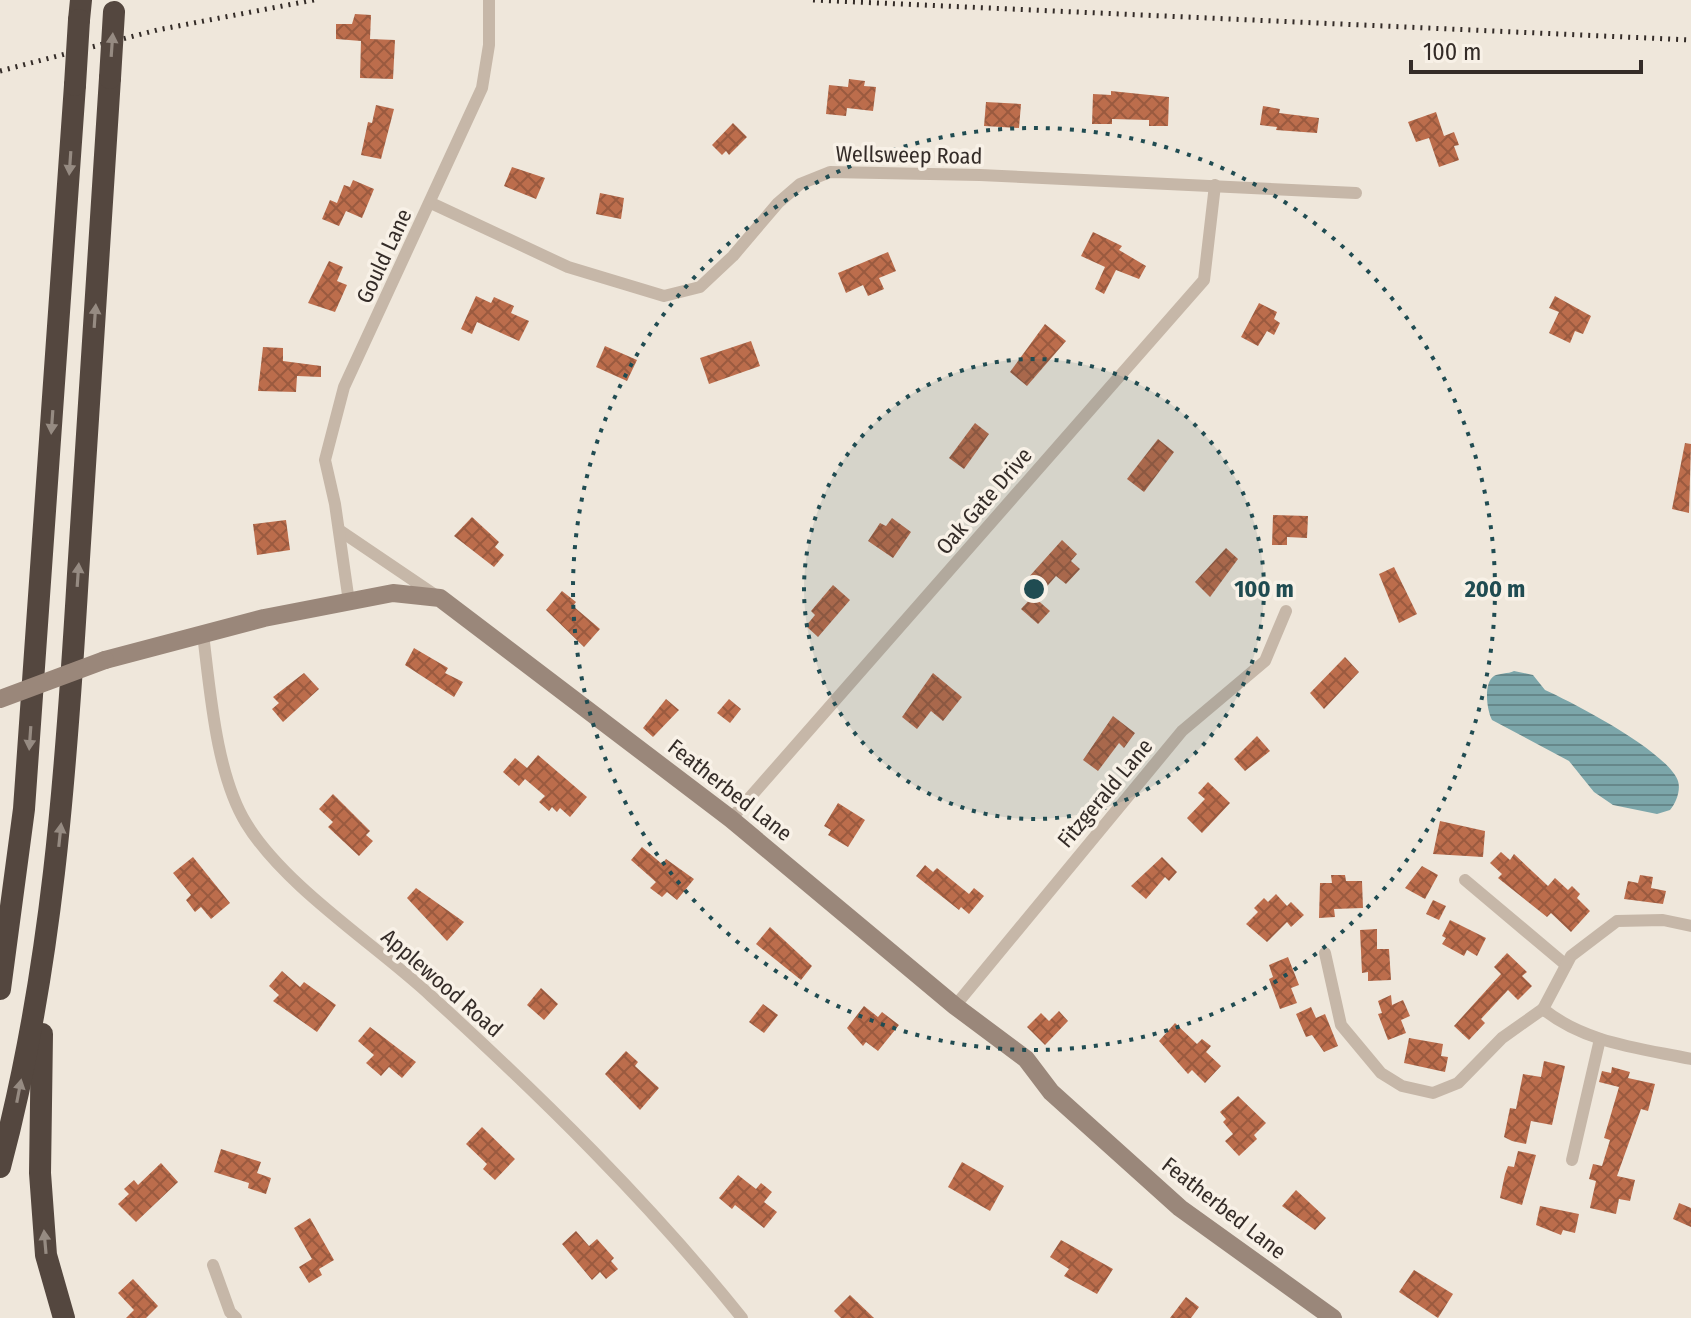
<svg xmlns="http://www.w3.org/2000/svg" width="1691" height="1318" font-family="'Fira Sans Condensed',sans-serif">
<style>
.water{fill:url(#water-rules)}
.building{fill:url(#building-cross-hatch)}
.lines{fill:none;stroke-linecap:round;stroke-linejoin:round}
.street{stroke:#c6b7a8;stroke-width:12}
.secondary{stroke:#9a877a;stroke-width:18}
.highway{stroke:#54473f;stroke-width:22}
.rail{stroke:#342c28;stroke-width:5;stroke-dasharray:2 6;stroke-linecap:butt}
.secondary-bridge{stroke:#9a877a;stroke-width:18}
.highway-bridge{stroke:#54473f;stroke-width:22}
.oneway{fill:#968b82}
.ring{fill:none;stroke:#204c52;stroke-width:4;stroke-dasharray:4 8}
.labels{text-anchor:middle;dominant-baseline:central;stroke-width:7;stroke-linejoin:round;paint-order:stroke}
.street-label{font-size:22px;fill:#342c28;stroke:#f8f1e7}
.centre{fill:#204c52;stroke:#f8f1e7;stroke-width:4}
.ring-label{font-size:24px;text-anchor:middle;font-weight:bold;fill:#204c52;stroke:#f8f1e7;stroke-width:7;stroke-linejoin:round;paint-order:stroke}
</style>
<defs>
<pattern id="water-rules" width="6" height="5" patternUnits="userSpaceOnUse" patternTransform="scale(2)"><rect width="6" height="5" fill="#7ca6aa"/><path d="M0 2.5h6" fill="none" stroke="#66878a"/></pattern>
<pattern id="building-cross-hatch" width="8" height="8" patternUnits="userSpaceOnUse" patternTransform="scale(2)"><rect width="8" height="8" fill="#bc6d4c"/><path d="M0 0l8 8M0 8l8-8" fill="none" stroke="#9a5a3f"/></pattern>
</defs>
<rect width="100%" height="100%" fill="#efe7db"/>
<path class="water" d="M1514 671 1533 675 1545 690C1574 703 1668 752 1678 781 1681 790 1676 803 1670 810L1657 814 1613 805 1594 792 1569 761 1492 720C1487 711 1483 683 1494 676 1499 673 1508 674 1514 671Z"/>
<g class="building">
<path d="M355 14 371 15 370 39 395 40 393 79 360 78 361 41 336 39V24H352Z"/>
<path d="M849 79 865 81 864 86 876 87 873 111 847 108 846 116 826 114 829 85 848 87Z"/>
<path d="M1111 91 1169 97 1168 126H1149V120L1112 119V124H1092L1093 94 1111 95Z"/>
<path d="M986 102 1021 104 1019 128 984 126Z"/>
<path d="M376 105 394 109 381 159 361 155 368 122 372 123Z"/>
<path d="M1263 106 1280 109 1279 113 1319 118 1317 133 1276 130 1277 127 1260 125Z"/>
<path d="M1436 112 1444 136 1454 132 1459 145 1454 146 1459 160 1439 167 1429 138 1416 142 1408 122Z"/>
<path d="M733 123 747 137 729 155 726 151 722 155 712 145Z"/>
<path d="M512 167 545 178 536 199 504 186Z"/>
<path d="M353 180 374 189 362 218 346 211 339 226 322 219 330 200 337 203 344 185 350 187Z"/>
<path d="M600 193 624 198 621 219 596 214Z"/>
<path d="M1093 232 1122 246 1119 250 1146 266 1139 279 1116 270 1104 294 1095 289 1105 267 1081 256Z"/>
<path d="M888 252 896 271 879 278 884 289 868 296 863 285 846 293 838 273Z"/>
<path d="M329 261 343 267 337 281 347 285 335 312 308 303Z"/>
<path d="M476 296 491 303 494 297 514 306 511 313 529 321 519 341 477 322 472 334 461 329Z"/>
<path d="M1555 296 1591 316 1583 334 1575 331 1570 343 1549 333 1559 312 1549 308Z"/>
<path d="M1259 303 1277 312 1274 319 1280 323 1274 335 1267 331 1258 346 1241 337Z"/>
<path d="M1045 324 1066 341 1027 386 1010 372Z"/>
<path d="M751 341 760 366 709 384 700 358Z"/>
<path d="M605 346 637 360 627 381 596 367Z"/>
<path d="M263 347 283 348V361L321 366V377L297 376 296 392 258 391Z"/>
<path d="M975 423 989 434 964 469 949 458Z"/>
<path d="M1158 439 1174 452 1144 492 1127 479Z"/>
<path d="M1685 443 1691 444 1689 513 1672 509Z"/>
<path d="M1273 515 1308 516 1307 538 1287 537V545H1272Z"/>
<path d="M472 517 499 542 495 547 504 555 494 567 454 536Z"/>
<path d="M892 518 911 532 893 558 868 541 880 523 886 526Z"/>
<path d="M286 520 290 550 257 555 253 524Z"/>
<path d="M1062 540 1077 554 1071 561 1080 569 1066 584 1056 576 1042 592 1027 579Z"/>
<path d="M1226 548 1238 559 1210 597 1195 582Z"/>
<path d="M1394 567 1417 614 1399 623 1379 574Z"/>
<path d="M833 585 850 600 818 637 806 626 815 615 811 611Z"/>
<path d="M562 591 576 602 573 606 600 629 584 647 546 610Z"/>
<path d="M1033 596 1050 611 1038 624 1021 609Z"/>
<path d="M414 648 448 668 445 673 463 682 454 697 405 665Z"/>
<path d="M1345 657 1359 672 1324 709 1310 693Z"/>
<path d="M304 673 319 689 283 722 272 709 279 703 273 697Z"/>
<path d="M933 673 962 697 943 721 931 711 917 729 902 717Z"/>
<path d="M666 699 679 710 653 737 643 728Z"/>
<path d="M729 699 741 709 730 723 717 713Z"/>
<path d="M1113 716 1135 733 1124 748 1119 743 1098 771 1083 760Z"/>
<path d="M1257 736 1270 751 1245 771 1234 759Z"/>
<path d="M538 755 587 797 570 817 560 808 557 812 552 807 549 811 539 802 545 796 525 779 519 786 503 772 515 758 527 768Z"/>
<path d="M1208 782 1230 803 1202 833 1187 818 1205 799 1198 793Z"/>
<path d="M333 794 370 831 366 835 373 841 359 856 328 827 333 822 319 809Z"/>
<path d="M838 803 865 820 848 847 828 835 831 830 824 826Z"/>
<path d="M1440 821 1485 831 1483 857 1433 854Z"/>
<path d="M642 847 662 864 666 859 694 879 677 900 667 892 662 897 650 888 656 882 631 860Z"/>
<path d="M1501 852 1510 860 1514 854 1548 886 1555 878 1568 890 1572 886 1580 894 1577 898 1590 911 1571 932 1551 913 1547 917 1498 878 1502 874 1490 863Z"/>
<path d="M193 857 230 903 211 919 201 907 195 912 186 900 191 895 173 873Z"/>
<path d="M1162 857 1177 872 1169 881 1165 877 1146 899 1131 886Z"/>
<path d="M925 865 933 872 937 868 969 894 974 888 984 896 969 914 961 907 959 910 916 876Z"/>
<path d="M1422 866 1438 875 1425 899 1405 888Z"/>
<path d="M1331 875H1345L1346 881H1362L1363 908 1334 909 1335 917 1319 918 1320 883H1332Z"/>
<path d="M1640 875 1653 877 1651 888 1666 891 1663 904 1624 899 1628 881 1638 883Z"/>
<path d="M416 888 464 922 447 941 407 898Z"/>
<path d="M1276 894 1287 906 1291 902 1304 915 1291 927 1287 922 1267 942 1246 924 1258 912 1254 908 1264 898 1268 902Z"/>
<path d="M1433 900 1446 906 1439 920 1426 914Z"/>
<path d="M1450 920 1486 938 1477 956 1467 950 1464 956 1442 944 1446 938 1442 936Z"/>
<path d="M770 927 812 966 801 980 756 944Z"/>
<path d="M1377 929V949H1389L1391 980 1368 981V972L1362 973 1360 930Z"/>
<path d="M1507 953 1527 972 1522 976 1532 986 1518 1000 1508 990 1481 1019 1485 1023 1469 1040 1454 1026 1501 974 1494 967Z"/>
<path d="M1288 957 1299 985 1291 988 1297 1003 1280 1009 1269 979 1273 977 1269 965Z"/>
<path d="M282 971 300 987 304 982 336 1005 317 1032 273 1001 279 995 269 986Z"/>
<path d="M541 988 558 1004 544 1020 527 1005Z"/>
<path d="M1391 995 1392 1005 1403 1000 1410 1016 1401 1020 1406 1033 1388 1040 1378 1014 1382 1013 1378 1001Z"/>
<path d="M763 1004 778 1015 764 1033 749 1022Z"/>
<path d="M864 1006 878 1017 882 1012 899 1025 878 1051 866 1042 863 1046 847 1028Z"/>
<path d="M1311 1007 1316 1018 1325 1014 1338 1046 1324 1052 1312 1035 1306 1037 1296 1014Z"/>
<path d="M1059 1011 1068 1021 1045 1045 1027 1027 1041 1013 1049 1021Z"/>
<path d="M1175 1023 1197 1044 1202 1039 1211 1046 1206 1052 1221 1066 1205 1083 1192 1070 1188 1074 1159 1041Z"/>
<path d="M370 1027 416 1062 402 1078 389 1067 381 1076 366 1063 374 1055 358 1041Z"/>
<path d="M1409 1038 1443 1044 1441 1056 1448 1057 1445 1072 1404 1063Z"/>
<path d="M626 1051 638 1062 635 1066 659 1088 640 1110 605 1074Z"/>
<path d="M1544 1061 1565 1066 1552 1125 1531 1121 1526 1144 1512 1141 1504 1137 1510 1108 1516 1109 1523 1074 1541 1077Z"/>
<path d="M1612 1067 1630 1072 1628 1078 1655 1084 1648 1111 1641 1109 1617 1176 1635 1180 1630 1201 1619 1199 1616 1214 1590 1208 1596 1181 1589 1179 1593 1164 1602 1166 1610 1140 1604 1138 1619 1087 1599 1082 1602 1071 1611 1073Z"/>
<path d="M1238 1096 1266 1123 1254 1135 1257 1139 1239 1156 1225 1141 1233 1134 1223 1122 1226 1119 1220 1112Z"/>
<path d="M482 1127 515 1159 495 1180 483 1169 487 1164 466 1144Z"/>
<path d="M221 1149 261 1162 257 1173 271 1178 266 1194 248 1188 249 1183 214 1172Z"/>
<path d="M1518 1151 1536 1155 1522 1205 1500 1198 1505 1174 1508 1166 1514 1167Z"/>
<path d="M962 1162 1004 1186 990 1211 948 1187Z"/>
<path d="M161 1163 178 1182 136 1222 118 1204 129 1194 124 1189 134 1180 138 1185Z"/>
<path d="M738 1175 756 1189 761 1183 772 1192 764 1202 777 1212 764 1228 735 1205 732 1209 719 1198Z"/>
<path d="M1296 1190 1326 1218 1315 1230 1282 1206Z"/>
<path d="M1679 1203 1691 1208V1227L1673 1219Z"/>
<path d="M1540 1206 1579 1214 1575 1233 1563 1230 1561 1235 1536 1225Z"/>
<path d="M310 1218 334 1260 319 1269 322 1275 309 1283 299 1267 312 1259 294 1228Z"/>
<path d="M576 1231 589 1246 597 1239 614 1258 611 1261 618 1269 606 1279 600 1272 592 1280 562 1244Z"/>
<path d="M1061 1240 1113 1269 1097 1294 1064 1276 1069 1269 1050 1257Z"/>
<path d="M1414 1270 1453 1294 1438 1318 1399 1292Z"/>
<path d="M133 1279 158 1306 146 1318H126L134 1310 118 1293Z"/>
<path d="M850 1295 874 1318H841L834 1311Z"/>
<path d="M1186 1297 1199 1307 1191 1318H1170Z"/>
</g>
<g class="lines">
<g class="street">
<path d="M431 203 568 267 664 296 700 287 733 256 778 203 800 184 830 172 980 175 1356 193"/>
<path d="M339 530 438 597"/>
<path d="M349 602 335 504 325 460 344 387 482 88 489 45V0"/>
<path d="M203 634C210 690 216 774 246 823 285 887 375 944 431 996 541 1096 649 1202 742 1318"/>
<path d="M731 819 1204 280 1215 185"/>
<path d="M1465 880 1566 965"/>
<path d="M1691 926 1663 920 1617 921 1571 956 1543 1009C1585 1043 1639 1048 1691 1059"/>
<path d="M1325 953 1341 1025 1381 1073 1402 1086 1433 1093 1458 1083 1502 1038 1543 1009"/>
<path d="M955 1006 1182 731 1265 661 1286 611"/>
<path d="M1572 1160 1600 1039"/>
<path d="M213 1265 230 1312 236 1318"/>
</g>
<path class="secondary" d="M105 660 264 618 393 593 440 598 731 819 955 1006 1026 1059 1051 1092 1180 1208 1333 1318"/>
<g class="highway">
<path d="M79 20 81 0"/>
<path d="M0 989 24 809 75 85"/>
<path d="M42 1034 40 1173 46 1255 64 1318"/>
<path d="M0 1167C52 972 66 774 78 574 89 408 100 243 110 78"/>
</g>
<g class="rail">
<path d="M813 0 1691 40"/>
<path d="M0 71 157 30 314 0"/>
</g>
<path class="secondary-bridge" d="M0 699 105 660"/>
<g class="highway-bridge">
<path d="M110 78 114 12"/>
<path d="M75 85 79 20"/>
</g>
</g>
<defs><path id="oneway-solid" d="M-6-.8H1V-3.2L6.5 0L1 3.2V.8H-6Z" transform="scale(2)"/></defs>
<g class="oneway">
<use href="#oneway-solid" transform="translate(112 45) rotate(-86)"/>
<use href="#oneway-solid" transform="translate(70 163) rotate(94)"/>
<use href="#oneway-solid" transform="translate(95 316) rotate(-86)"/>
<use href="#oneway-solid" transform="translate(52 422) rotate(94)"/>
<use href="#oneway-solid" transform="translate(78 575) rotate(-86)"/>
<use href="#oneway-solid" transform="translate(30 738) rotate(94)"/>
<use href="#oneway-solid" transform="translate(60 835) rotate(-84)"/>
<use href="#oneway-solid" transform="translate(19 1091) rotate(-79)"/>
<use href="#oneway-solid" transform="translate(45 1242) rotate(-95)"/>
</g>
<circle cx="1034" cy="589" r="230" fill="#204c52" fill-opacity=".12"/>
<g class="ring">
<circle cx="1034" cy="589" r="230"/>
<circle cx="1034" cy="589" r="461"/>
</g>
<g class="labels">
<g class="street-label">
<text transform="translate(909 155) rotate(1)">Wellsweep Road</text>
<text transform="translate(384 256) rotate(-65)">Gould Lane</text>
<text transform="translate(984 501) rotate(-49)">Oak Gate Drive</text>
<text transform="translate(730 790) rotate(38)">Featherbed Lane</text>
<text transform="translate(1105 793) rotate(-50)">Fitzgerald Lane</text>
<text transform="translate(442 983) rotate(41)">Applewood Road</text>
<text transform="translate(1224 1208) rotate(38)">Featherbed Lane</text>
</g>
</g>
<circle cx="1034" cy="589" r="12" class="centre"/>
<g class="ring-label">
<text x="1264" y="597">100 m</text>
<text x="1495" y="597">200 m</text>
</g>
<path d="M1411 60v12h230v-12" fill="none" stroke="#342c28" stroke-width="4"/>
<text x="1423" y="60" font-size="24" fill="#342c28" stroke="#f8f1e7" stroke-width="6" paint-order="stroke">100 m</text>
</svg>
